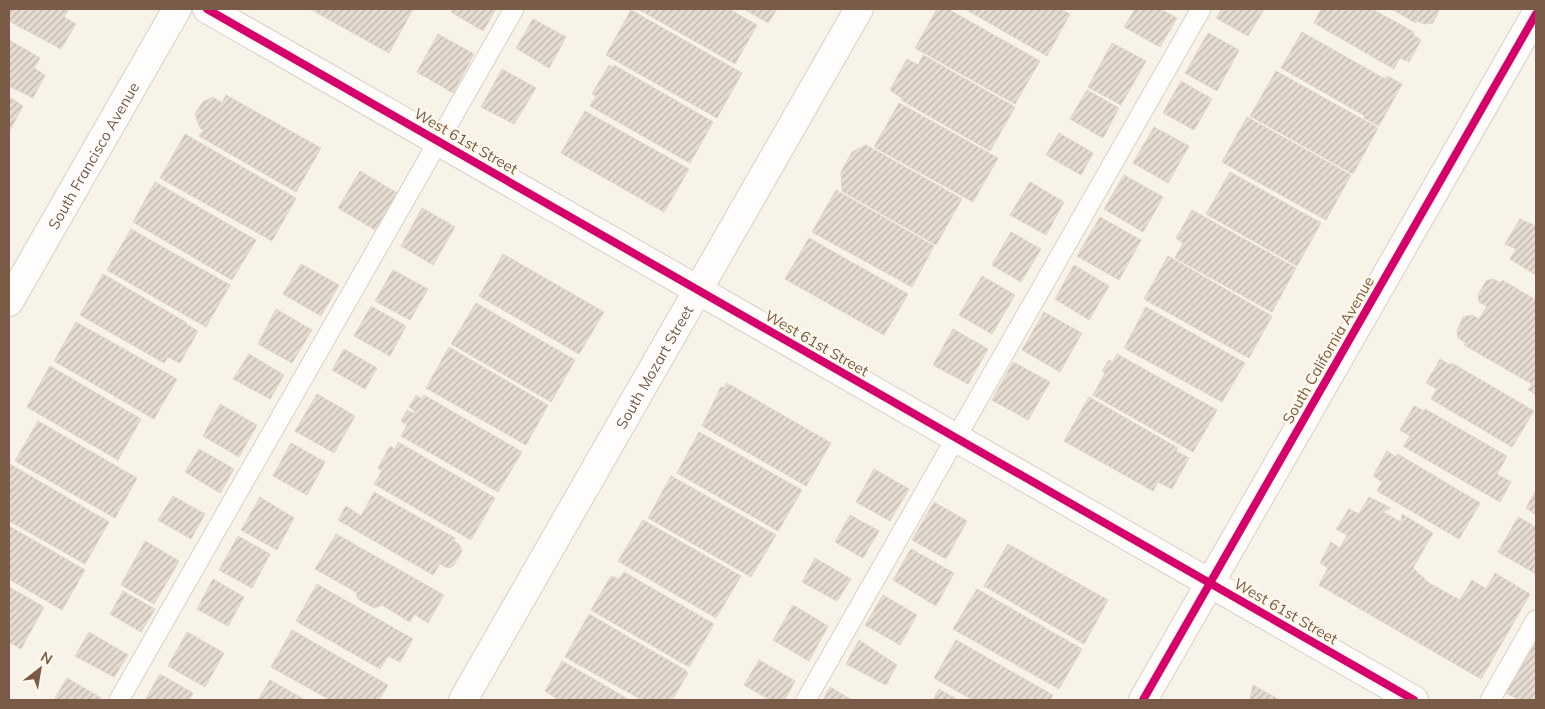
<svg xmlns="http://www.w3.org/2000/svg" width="1545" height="709" font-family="Mulish,sans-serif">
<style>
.building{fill:url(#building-hatch);stroke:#e1d6cb}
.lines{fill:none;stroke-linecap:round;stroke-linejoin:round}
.service-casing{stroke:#d7d0c8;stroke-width:21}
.minor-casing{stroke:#d7d0c8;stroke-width:30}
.tertiary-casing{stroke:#d7d0c8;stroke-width:30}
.service{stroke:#fefdfc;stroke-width:19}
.minor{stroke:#fefdfc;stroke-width:28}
.tertiary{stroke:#fefdfc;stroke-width:28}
.cycleway-casing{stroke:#fff8eb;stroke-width:11}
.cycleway{stroke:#d6006c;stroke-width:8}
.labels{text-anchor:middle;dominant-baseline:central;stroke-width:4.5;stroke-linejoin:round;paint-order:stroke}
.street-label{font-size:15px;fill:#795b47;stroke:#fff8eb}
</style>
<defs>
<pattern id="building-hatch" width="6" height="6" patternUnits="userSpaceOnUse" patternTransform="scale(1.25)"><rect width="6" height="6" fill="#e5dbd1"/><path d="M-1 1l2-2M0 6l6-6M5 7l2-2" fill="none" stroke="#beb5ab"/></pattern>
</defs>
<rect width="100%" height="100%" fill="#f8f3e9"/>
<g class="building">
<path d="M9 9H69L64 17 76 24 61 49 9 21Z"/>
<path d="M310 9H413L389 53Z"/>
<path d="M453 9H496L483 31 451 12Z"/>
<path d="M638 9H729L757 25 735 64Z"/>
<path d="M744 9H777L768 23Z"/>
<path d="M937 9H948L1040 61 1015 104 915 48Z"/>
<path d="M965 9H1060L1070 14 1047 56Z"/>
<path d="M1135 9H1160L1177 18 1160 47 1124 27Z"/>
<path d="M1222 9H1264L1248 36 1216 18Z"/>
<path d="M1321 9H1372L1414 32 1413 35 1421 40 1409 62 1400 58 1394 69 1314 23Z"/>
<path d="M1386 9H1439V10L1433 23 1424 24 1417 21 1416 23 1393 10Z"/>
<path d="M631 10 742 73 717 118 606 55Z"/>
<path d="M533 19 566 37 549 68 516 48Z"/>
<path d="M1302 32 1385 79 1387 76 1402 84 1379 126 1364 118 1365 116 1281 68Z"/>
<path d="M1208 33 1239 50 1217 91 1185 73Z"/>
<path d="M438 34 474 54 453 93 417 72Z"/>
<path d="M9 40 40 58 34 68 45 75 33 98 9 86Z"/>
<path d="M1112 43 1146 61 1121 105 1088 87Z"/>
<path d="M923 55 1015 107 990 151 901 100 902 98 890 90 907 59 918 65Z"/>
<path d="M609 65 613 68 614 65 713 122 690 163 590 106 596 96 592 94Z"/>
<path d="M502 69 536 88 514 124 481 107Z"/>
<path d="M1276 71 1378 128 1353 174 1250 116Z"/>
<path d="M1181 81 1212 99 1194 130 1163 113Z"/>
<path d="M1087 90 1119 108 1103 138 1070 119Z"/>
<path d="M226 95 321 148 296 192 199 136 203 130 200 128 195 114 203 102 213 97 222 103Z"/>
<path d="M9 97 23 106 9 132Z"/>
<path d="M899 103 998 158 973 202 874 147Z"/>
<path d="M585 111 689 169 664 212 561 153Z"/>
<path d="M1247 117 1351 175 1326 220 1222 162Z"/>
<path d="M1154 127 1189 146 1168 183 1133 163Z"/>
<path d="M1059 133 1093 153 1081 175 1046 155Z"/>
<path d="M185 134 296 198 272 241 160 178Z"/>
<path d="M866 145 962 199 936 245 842 191 841 172 852 152Z"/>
<path d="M360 171 397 193 375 230 338 208Z"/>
<path d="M1230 172 1321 223 1297 266 1206 214Z"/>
<path d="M1124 175 1163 197 1143 232 1104 209Z"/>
<path d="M155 182 256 240 232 280 133 222Z"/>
<path d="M1030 182 1064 202 1046 235 1010 215Z"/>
<path d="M836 190 934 246 912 287 812 232Z"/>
<path d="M422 208 455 227 433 265 401 246Z"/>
<path d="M1192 210 1296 268 1272 312 1175 258 1183 243 1176 238Z"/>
<path d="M1100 217 1141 240 1119 280 1077 256Z"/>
<path d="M1520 219 1536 226V275L1510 259 1516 249 1505 244Z"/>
<path d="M131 229 230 285 206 327 107 270Z"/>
<path d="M1011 232 1041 249 1021 282 992 265Z"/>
<path d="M809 238 908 294 884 335 785 279Z"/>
<path d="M503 254 604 312 579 354 479 296Z"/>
<path d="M1168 256 1272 316 1249 358 1144 299Z"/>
<path d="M301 264 339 285 321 316 283 294Z"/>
<path d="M1074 265 1109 286 1089 320 1055 299Z"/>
<path d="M393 270 428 289 410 320 375 301Z"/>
<path d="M103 274 187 323 186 324 198 331 180 363 168 357 164 363 80 315Z"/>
<path d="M982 276 1015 295 992 334 959 315Z"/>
<path d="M1493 279 1501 283 1502 280 1536 300V394L1528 390 1532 384 1464 345 1466 343 1458 338 1457 331 1463 317 1472 315 1479 319 1487 306 1479 302 1478 295 1486 281Z"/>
<path d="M476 303 575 360 551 402 451 344Z"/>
<path d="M371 306 406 326 390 356 354 336Z"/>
<path d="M1146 307 1245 363 1222 402 1124 348Z"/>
<path d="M276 309 312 330 292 363 258 344Z"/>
<path d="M1044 312 1082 333 1060 372 1022 350Z"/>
<path d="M76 322 177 379 154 419 54 361Z"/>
<path d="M953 329 988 349 968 384 933 365Z"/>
<path d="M449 347 548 405 526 445 426 388Z"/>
<path d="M344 349 377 368 365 389 332 370Z"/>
<path d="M249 354 284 375 270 399 233 379Z"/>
<path d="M1117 354 1217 410 1193 452 1093 395 1105 373 1102 371 1109 360 1113 362Z"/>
<path d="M1440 359 1450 365 1452 363 1534 411 1512 447 1431 399 1437 389 1426 383Z"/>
<path d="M1013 362 1050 382 1028 420 992 400Z"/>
<path d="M50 366 141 419 118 460 27 407Z"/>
<path d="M727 383 831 443 806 486 702 426 721 387 724 388Z"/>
<path d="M317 394 355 416 334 453 295 431Z"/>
<path d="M416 395 422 399 424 395 522 452 498 492 401 436 407 425 401 421 407 410 413 413 415 411 409 407Z"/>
<path d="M1089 397 1178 448 1176 451 1189 458 1172 489 1158 482 1153 491 1064 441Z"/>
<path d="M220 404 257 425 239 457 203 436Z"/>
<path d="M1414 406 1424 411 1425 409 1507 456 1497 474 1511 482 1500 502 1403 446 1410 436 1400 430Z"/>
<path d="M38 421 137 478 115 518 15 461Z"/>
<path d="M699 432 802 490 778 531 677 473Z"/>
<path d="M398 442 495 498 471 540 374 484 382 471 378 468 390 446 395 449Z"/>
<path d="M291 443 325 462 307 495 273 476Z"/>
<path d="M199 449 234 469 220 493 185 472Z"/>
<path d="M1387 451 1396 457 1398 454 1480 503 1459 539 1377 491 1382 482 1373 476Z"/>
<path d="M10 464 109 522 85 564 9 521Z"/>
<path d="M874 469 909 489 890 521 856 502Z"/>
<path d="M671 476 776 535 751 577 648 518Z"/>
<path d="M1536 490V515L1526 508Z"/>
<path d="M374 492 455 538 454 541 459 544 462 551 453 566 448 568 440 564 433 575 338 520 346 506 361 516Z"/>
<path d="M173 496 205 514 191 539 158 520Z"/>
<path d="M260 497 294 518 277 550 241 530Z"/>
<path d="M1369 497 1391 508 1383 512 1401 522 1402 514 1433 533 1413 568 1429 583 1460 600 1472 580 1486 589 1495 573 1530 594 1481 679 1319 585 1328 568 1320 563 1331 542 1340 548 1347 535 1336 529 1349 509 1359 514Z"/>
<path d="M934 502 967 521 946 559 912 540Z"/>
<path d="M850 515 879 531 863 558 835 542Z"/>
<path d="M1518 517 1536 527V574L1498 552Z"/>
<path d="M643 520 741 576 716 618 618 561Z"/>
<path d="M9 526 85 570 62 610 9 579Z"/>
<path d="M336 534 444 595 428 623 414 614 410 622 382 605 374 608 358 599 356 592 315 569Z"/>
<path d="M238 536 270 554 252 588 219 570Z"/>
<path d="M145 541 179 561 154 604 121 585Z"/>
<path d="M1008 544 1108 600 1084 644 984 586Z"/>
<path d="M911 549 954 573 936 606 893 580Z"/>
<path d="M815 558 851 579 837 601 802 582Z"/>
<path d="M624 572 714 624 689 667 591 610 611 576 619 579Z"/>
<path d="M213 579 244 597 228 626 197 609Z"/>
<path d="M317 584 413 639 400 662 388 656 380 669 296 621Z"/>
<path d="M9 587 44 607 21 649 9 642Z"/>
<path d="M977 589 1082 649 1059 689 953 629Z"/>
<path d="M123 591 155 609 141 632 110 614Z"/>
<path d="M883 595 917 615 900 645 865 625Z"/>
<path d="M793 605 828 626 809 661 773 640Z"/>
<path d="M589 614 685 670 688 673 672 700H642L565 657Z"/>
<path d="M292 630 388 685 379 700H330L271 667Z"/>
<path d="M89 632 128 655 114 677 75 656Z"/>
<path d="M187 632 224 653 205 687 168 666Z"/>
<path d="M859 640 897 665 886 685 846 664Z"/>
<path d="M956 640 1053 695 1050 700H973L934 678Z"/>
<path d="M1536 642V700H1519L1506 693Z"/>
<path d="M759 660 795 681 785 700H770L744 685Z"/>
<path d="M562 661 630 700H559L545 691Z"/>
<path d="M160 674 193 693 189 700H145Z"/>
<path d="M67 678 101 698 100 700H54Z"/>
<path d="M270 680 305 700H258Z"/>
<path d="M1253 685 1280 700H1250Z"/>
<path d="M830 687 852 700H823Z"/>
<path d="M939 689 958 700H933Z"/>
</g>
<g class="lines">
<defs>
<g id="service">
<path d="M119 700 514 9"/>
<path d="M806 700 1201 9"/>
<path d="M1490 700 1536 620"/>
</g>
<g id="minor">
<path d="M207 9 1414 700"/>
<path id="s1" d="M9 302 177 9"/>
<path id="s2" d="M463 700 859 9"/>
</g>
<path id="tertiary" d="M1143 700 1536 14"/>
</defs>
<use href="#service" class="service-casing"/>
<use href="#minor" class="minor-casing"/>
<use href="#tertiary" class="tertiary-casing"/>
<use href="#service" class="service"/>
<use href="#minor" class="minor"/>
<use href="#tertiary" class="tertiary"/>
<defs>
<g id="cycleway">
<path d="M207 9 1414 700"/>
<path d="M1143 700 1536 14"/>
</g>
</defs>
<use href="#cycleway" class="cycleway-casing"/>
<use href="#cycleway" class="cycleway"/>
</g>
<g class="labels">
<g class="street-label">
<text transform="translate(466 141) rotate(30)">West 61st Street</text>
<text stroke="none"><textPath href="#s1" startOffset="169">South Francisco Avenue</textPath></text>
<text transform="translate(817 343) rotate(30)">West 61st Street</text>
<text transform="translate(1328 350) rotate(-60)">South California Avenue</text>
<text stroke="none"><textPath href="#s2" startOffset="384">South Mozart Street</textPath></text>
<text transform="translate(1286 611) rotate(30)">West 61st Street</text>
</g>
</g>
<rect width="1545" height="709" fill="none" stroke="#795b47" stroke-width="20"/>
<g transform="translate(40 669) rotate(31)" stroke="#fff8eb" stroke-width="4" paint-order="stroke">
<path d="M0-4L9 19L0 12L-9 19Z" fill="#795b47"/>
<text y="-8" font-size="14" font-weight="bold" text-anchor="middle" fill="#795b47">N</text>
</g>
</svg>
